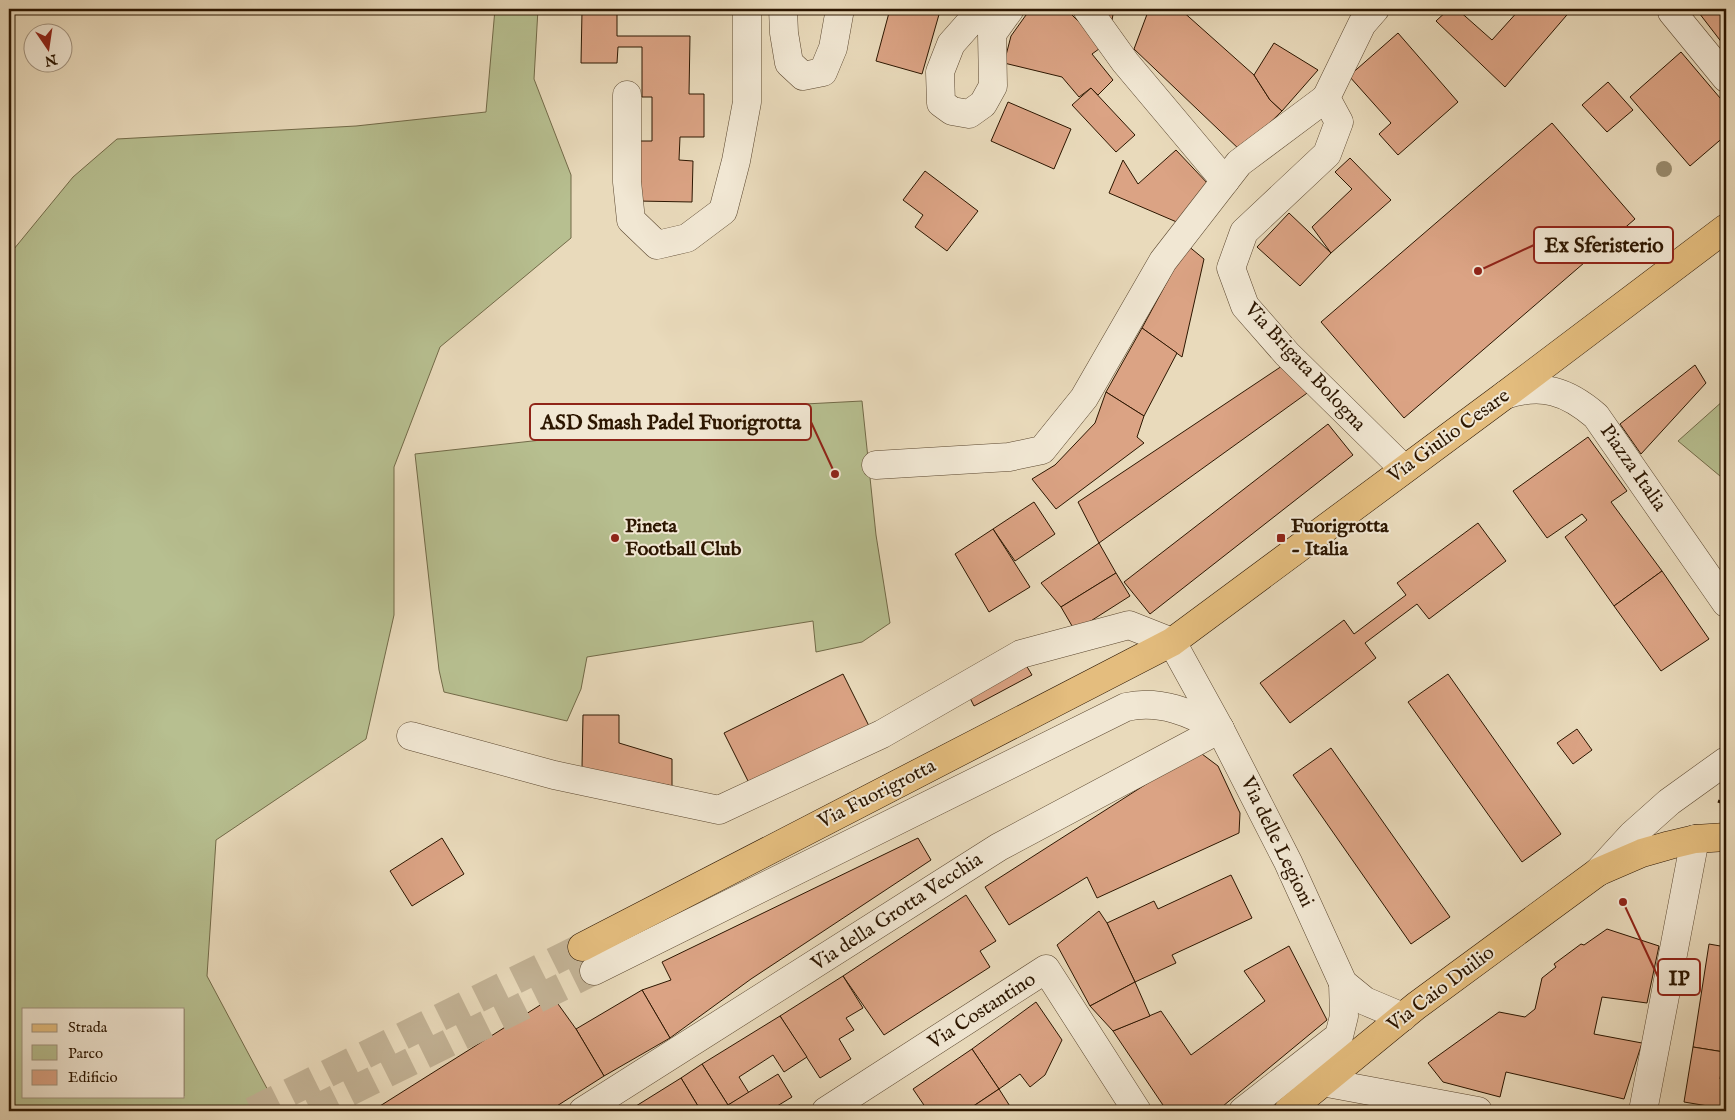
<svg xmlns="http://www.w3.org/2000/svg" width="1735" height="1120" font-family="'IM FELL English',serif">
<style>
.green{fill:#b7bf90;stroke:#726a48;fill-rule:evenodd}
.building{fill:#dba384;stroke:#2c1600}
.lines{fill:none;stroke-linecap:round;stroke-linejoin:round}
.minor-tunnel{stroke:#c3b396;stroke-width:28;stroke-dasharray:28 14;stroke-linecap:butt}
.major-tunnel{stroke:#c3b396;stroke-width:28;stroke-dasharray:28 14;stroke-linecap:butt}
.minor-casing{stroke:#5b472f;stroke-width:29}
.major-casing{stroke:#2c1600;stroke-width:29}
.path{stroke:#2c1600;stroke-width:3;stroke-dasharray:4 2.5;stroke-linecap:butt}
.minor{stroke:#f1e7d3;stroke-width:28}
.major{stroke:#e4bd7e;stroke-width:28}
.tree{fill:#988a6c}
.poi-dot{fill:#8f2418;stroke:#f1e7d3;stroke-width:2}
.labels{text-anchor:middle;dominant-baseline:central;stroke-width:4;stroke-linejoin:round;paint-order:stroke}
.street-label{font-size:20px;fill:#2c1600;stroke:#f1e7d3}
.poi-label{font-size:20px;font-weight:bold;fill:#2c1600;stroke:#f1e7d3;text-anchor:start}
.leader{fill:none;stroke:#8f2418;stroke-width:2}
.callout-dot{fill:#8f2418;stroke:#f1e7d3;stroke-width:2}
.callout{fill:#f1e7d3;stroke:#8f2418;stroke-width:2}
.callout-label{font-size:21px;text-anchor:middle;font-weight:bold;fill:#2c1600}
</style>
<rect width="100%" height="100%" fill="#e9dabb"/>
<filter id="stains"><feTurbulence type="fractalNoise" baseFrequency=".004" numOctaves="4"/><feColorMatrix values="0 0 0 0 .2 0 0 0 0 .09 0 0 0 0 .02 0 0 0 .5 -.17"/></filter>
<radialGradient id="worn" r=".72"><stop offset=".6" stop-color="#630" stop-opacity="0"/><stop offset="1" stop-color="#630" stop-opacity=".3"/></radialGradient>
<g class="green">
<path d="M495 9H538L534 79 571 175V238L440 347 394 467V615L366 739 216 840 207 976 279 1111H9V255L73 177 117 139 356 126 486 112ZM24 1009H184V1096H24Z"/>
<path d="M1724 400 1726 402V481L1678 441Z"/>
<path d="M862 401 876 535 890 623 862 642 816 652 813 621 587 657 581 689 567 721 444 692 439 670 415 454 794 412 805 404Z"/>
</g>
<g class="building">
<path d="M890 9H932L940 11 922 74 876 61Z"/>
<path d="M1033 9H1066L1103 46 1092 54 1113 80 1098 95 1091 88 1079 97 1062 77 1004 63 1011 36 1026 15Z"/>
<path d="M1102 9H1114L1112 20Z"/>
<path d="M1149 9H1180L1254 75 1270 100 1282 111 1241 151 1134 49Z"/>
<path d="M1449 9H1457L1492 40 1520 9H1572L1505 87 1436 21Z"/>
<path d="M1696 9H1726V48Z"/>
<path d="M582 11 617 12V36H690L689 94H704V137H680L679 160 693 161 692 202 637 201 638 141H652V97H642V47H618L617 63H581Z"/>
<path d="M1398 33 1458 102 1398 155 1379 134 1391 123 1349 76Z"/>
<path d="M1274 43 1318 70 1282 111 1270 100 1254 75Z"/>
<path d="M1681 52 1726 105V135L1690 166 1630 97Z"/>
<path d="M1608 82 1633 110 1607 132 1582 105Z"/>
<path d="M1091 88 1135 135 1116 152 1072 105Z"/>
<path d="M1008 102 1071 129 1054 169 991 141Z"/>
<path d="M1552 123 1635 219 1404 418 1321 322Z"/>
<path d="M1176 150 1210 186 1179 223 1109 193 1123 160 1138 184Z"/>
<path d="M1350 158 1391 200 1331 253 1312 227 1352 189 1335 172Z"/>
<path d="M925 171 978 211 947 251 915 227 923 215 903 200Z"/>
<path d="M1289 213 1331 253 1300 286 1257 247Z"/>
<path d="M1187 245 1204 259 1182 357 1142 328Z"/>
<path d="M1142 328 1177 353 1144 416 1106 392Z"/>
<path d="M1695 365 1706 383 1641 454 1620 424Z"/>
<path d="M1282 366 1310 391 1099 543 1078 502Z"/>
<path d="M1106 392 1144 416 1137 437 1144 443 1056 509 1032 479 1055 465 1095 423Z"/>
<path d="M1328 424 1353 455 1150 614 1124 582Z"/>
<path d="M1588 437 1627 491 1611 502 1662 571 1614 606 1565 537 1587 520 1582 514 1547 538 1513 491Z"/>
<path d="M1034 502 1055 534 1015 561 993 529Z"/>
<path d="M1478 523 1506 561 1429 619 1417 604 1365 643 1376 658 1290 723 1260 683 1344 620 1354 634 1406 595 1397 583Z"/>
<path d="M993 529 1030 587 989 612 955 554Z"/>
<path d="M1099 543 1116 573 1061 607 1041 583Z"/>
<path d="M1662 571 1709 639 1661 671 1614 606Z"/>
<path d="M1116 573 1130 596 1075 631 1061 607Z"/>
<path d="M1026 665 1032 675 974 706 969 696Z"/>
<path d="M843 674 869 726 750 785 724 733Z"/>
<path d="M1448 674 1561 834 1522 862 1408 702Z"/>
<path d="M583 715H619V743L672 759V786L582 768Z"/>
<path d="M1577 729 1592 750 1573 764 1557 743Z"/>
<path d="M1331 748 1450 917 1411 944 1293 775Z"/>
<path d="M1198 751 1218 766 1240 813 1239 833 1097 898 1087 877 1009 925 985 887Z"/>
<path d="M442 838 464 874 412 906 390 871Z"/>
<path d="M918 838 931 860 751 979 670 1038 642 990 671 980 662 962Z"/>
<path d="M1231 875 1252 918 1172 955 1176 963 1135 982 1107 923 1154 901 1158 909Z"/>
<path d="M966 895 996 941 980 951 990 967 884 1035 843 976Z"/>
<path d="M1099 911 1107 923 1135 982 1090 1006 1057 945Z"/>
<path d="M1607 929 1659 946 1647 1003 1602 997 1594 1034 1642 1043 1624 1099 1506 1072 1500 1097 1443 1082 1428 1063 1499 1012 1525 1017 1535 1009 1542 978 1556 967 1554 964 1581 944 1584 945Z"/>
<path d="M1709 944 1726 947V1040L1724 1052 1693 1047Z"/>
<path d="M1289 946 1327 1020 1217 1111H1167L1113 1031 1161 1011 1191 1055 1265 1001 1244 971Z"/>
<path d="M843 976 863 1008 846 1018 854 1030 839 1039 851 1059 820 1078 780 1016Z"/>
<path d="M1135 982 1150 1016 1113 1031 1090 1006Z"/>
<path d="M642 990 670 1038 604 1076 576 1029Z"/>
<path d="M553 997 576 1029 604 1076 549 1111H372Z"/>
<path d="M1036 1002 1062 1040 1045 1075 1030 1087 1020 1074 999 1089 972 1049Z"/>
<path d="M780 1016 807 1057 784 1072 773 1055 739 1077 749 1093 728 1105 702 1064Z"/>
<path d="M1693 1047 1724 1052 1720 1079 1726 1080V1109L1684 1102Z"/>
<path d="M972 1049 999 1089 966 1111H928L913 1089Z"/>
<path d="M702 1064 728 1105 778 1074 792 1097 769 1111H701L681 1078Z"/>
<path d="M681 1078 701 1111H628Z"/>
<path d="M999 1089 1013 1111H966Z"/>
<path d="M887 1106 891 1111H881Z"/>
</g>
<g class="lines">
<path class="minor-tunnel" d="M311 1111 594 971"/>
<path class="major-tunnel" d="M252 1111 582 947"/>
<defs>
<g id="minor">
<path d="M783 9 784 33 789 63 803 76 823 72 833 48 840 9"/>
<path d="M982 9 951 44 940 72 941 103 952 111 969 114 983 104 993 86 992 34 1010 9"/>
<path d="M1087 9 1125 62 1225 181"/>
<path d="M1375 9 1362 24 1326 98 1339 122 1327 154 1244 232 1231 268 1245 306 1287 354 1404 469"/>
<path d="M1672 12 1726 78"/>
<path d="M627 95V182L631 220 657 245 687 238 723 211 736 161 747 102V9"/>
<path d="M1505 395C1542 383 1567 391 1596 416L1726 603"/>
<path d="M876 465 1009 457 1042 450 1084 398 1163 261 1239 163 1326 98"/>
<path d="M411 736 554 775 719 810 882 734 1021 654 1129 625 1172 642 1220 729 1288 862 1343 983 1365 1001 1403 1017"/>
<path d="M1598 872 1632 835 1669 802 1726 761"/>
<path d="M594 971 1126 707C1160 699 1191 713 1220 729"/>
<path d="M1322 1082 1478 1111"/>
<path d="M583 1111 999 847 1220 729"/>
<path d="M826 1111 1046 969 1137 1111"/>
<path d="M1243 1111 1339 1036 1344 1016 1343 983"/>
<path d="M1643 1111 1695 839"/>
</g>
<g id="major">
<path d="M582 947 1172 642 1505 395 1726 228"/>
<path d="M1288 1111 1416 1006 1598 872 1642 853 1670 845 1695 839 1726 837"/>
</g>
</defs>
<use href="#minor" class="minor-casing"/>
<use href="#major" class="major-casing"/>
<path class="path" d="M1718 801 1726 804"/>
<use href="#minor" class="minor"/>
<use href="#major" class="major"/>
</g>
<circle class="tree" cx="1664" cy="169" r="8"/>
<g class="poi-dot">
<circle cx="615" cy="538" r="5"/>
<rect x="1276" y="533" width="10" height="10" rx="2.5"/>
</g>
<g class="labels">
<g class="street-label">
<text transform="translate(1305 367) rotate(47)">Via Brigata Bologna</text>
<text transform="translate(1449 436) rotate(-36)">Via Giulio Cesare</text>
<text transform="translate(1633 468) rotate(55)">Piazza Italia</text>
<text transform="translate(877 794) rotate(-27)">Via Fuorigrotta</text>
<text transform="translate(1277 842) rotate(64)">Via delle Legioni</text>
<text transform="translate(897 912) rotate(-33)">Via della Grotta Vecchia</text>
<text transform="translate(1441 989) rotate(-37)">Via Caio Duilio</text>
<text transform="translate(982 1011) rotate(-33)">Via Costantino</text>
</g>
<g class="poi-label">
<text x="625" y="526">Pineta<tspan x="625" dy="23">Football Club</tspan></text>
<text x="1291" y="526">Fuorigrotta<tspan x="1291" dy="23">- Italia</tspan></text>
</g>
</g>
<path class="leader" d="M1478 271L1534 245M835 474L811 422M1623 902L1658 977"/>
<g class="callout-dot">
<circle cx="1478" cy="271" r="5"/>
<circle cx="835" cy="474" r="5"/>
<circle cx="1623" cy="902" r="5"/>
</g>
<g class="callout">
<rect x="1534" y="227" width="139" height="36" rx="5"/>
<rect x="530" y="404" width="281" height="36" rx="5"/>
<rect x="1658" y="959" width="42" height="36" rx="5"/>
</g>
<g class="callout-label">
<text x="1604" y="252">Ex Sferisterio</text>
<text x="671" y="429">ASD Smash Padel Fuorigrotta</text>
<text x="1679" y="985">IP</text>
</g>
<rect width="1735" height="1120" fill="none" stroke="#e9dabb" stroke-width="30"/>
<rect x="10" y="10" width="1715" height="1100" fill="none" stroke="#2c1600" stroke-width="2.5"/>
<rect x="15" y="15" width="1705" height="1090" fill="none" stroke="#2c1600"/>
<rect x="22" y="1008" width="162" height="90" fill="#f1e7d3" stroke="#a2937f"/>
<rect x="32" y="1024" width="25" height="8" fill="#e4bd7e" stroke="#a2937f"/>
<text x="68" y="1032" font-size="15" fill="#2c1600">Strada</text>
<rect x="32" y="1045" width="25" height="15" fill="#b7bf90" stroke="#a2937f"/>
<text x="68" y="1058" font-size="15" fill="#2c1600">Parco</text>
<rect x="32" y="1070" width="25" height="15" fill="#dba384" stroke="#a2937f"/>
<text x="68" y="1082" font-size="15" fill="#2c1600">Edificio</text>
<g transform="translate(48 48) rotate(167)"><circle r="24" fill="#f1e7d3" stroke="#a2937f"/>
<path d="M0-4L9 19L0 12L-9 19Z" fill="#8f2418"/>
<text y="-8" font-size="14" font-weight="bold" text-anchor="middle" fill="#2c1600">N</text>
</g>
<rect width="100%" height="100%" filter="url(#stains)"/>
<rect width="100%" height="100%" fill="url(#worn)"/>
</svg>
